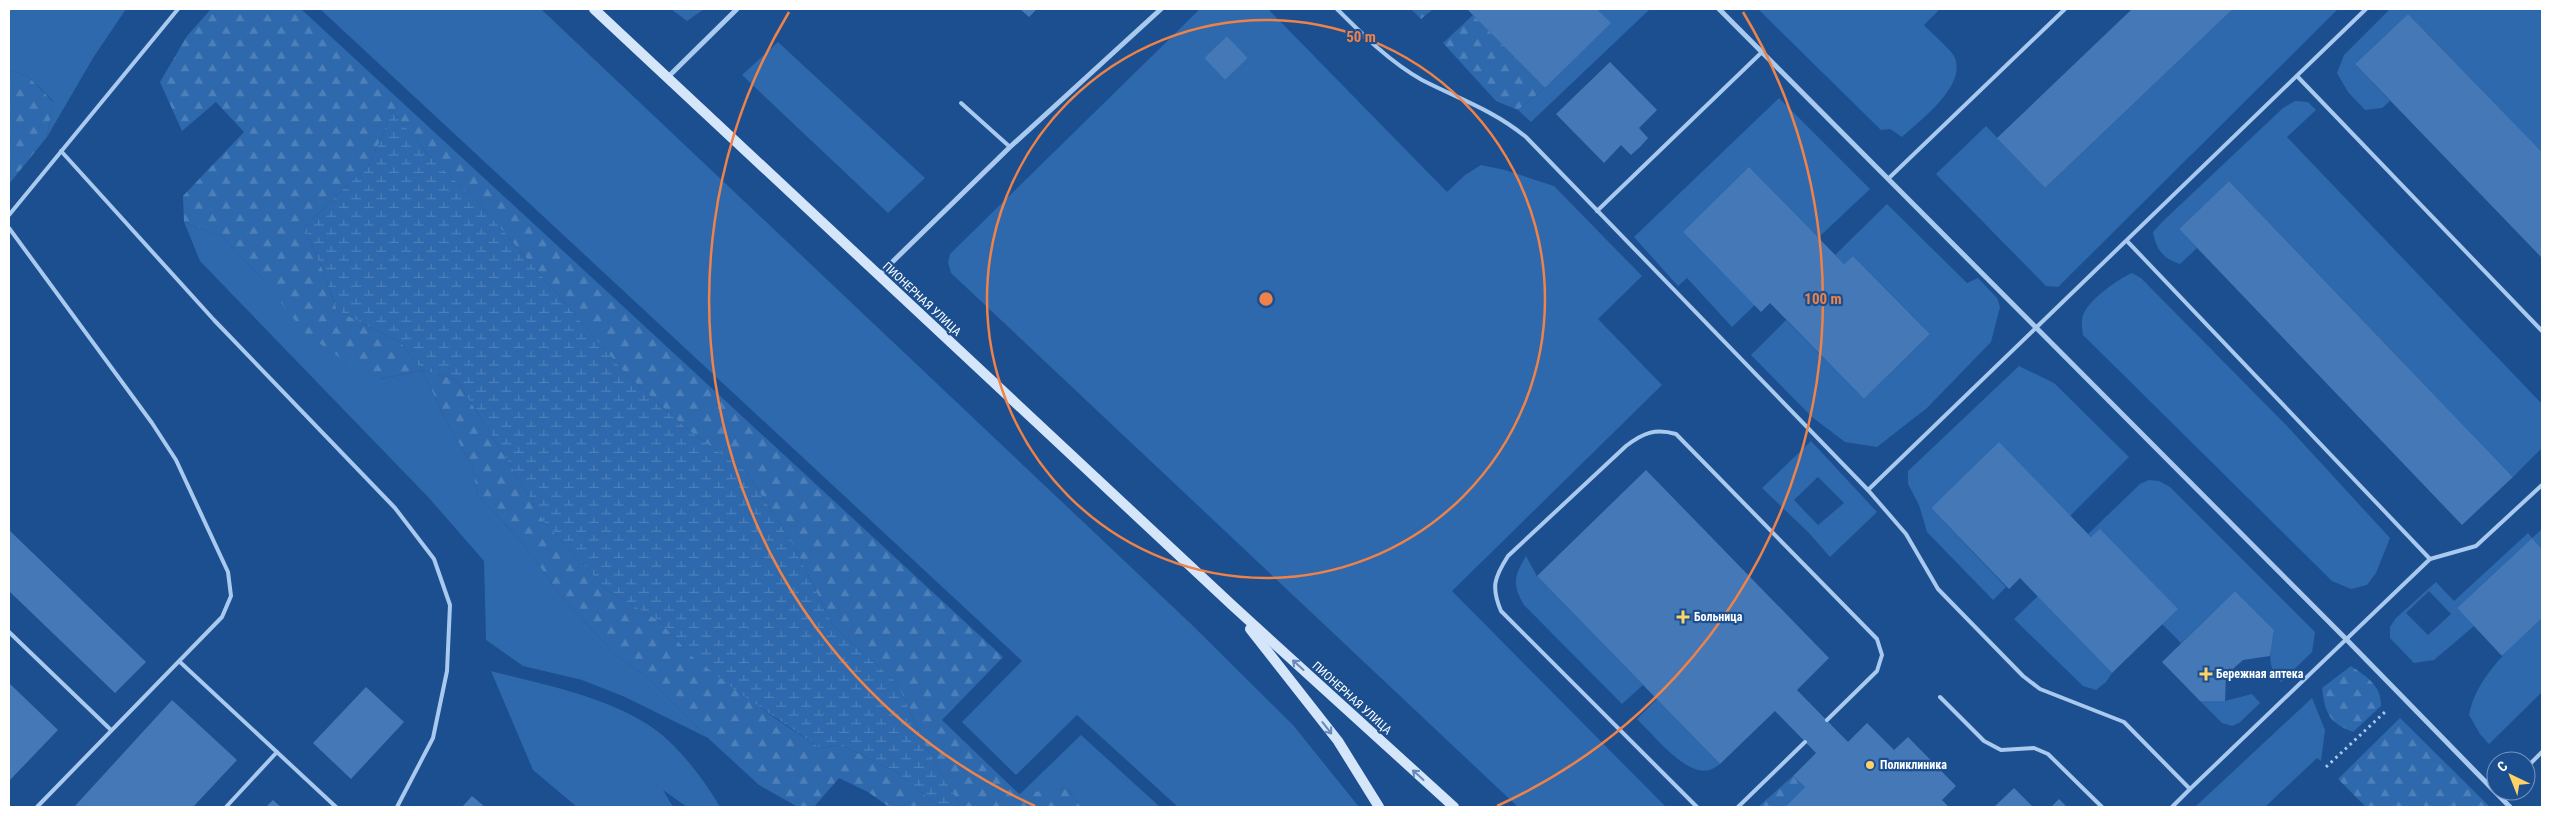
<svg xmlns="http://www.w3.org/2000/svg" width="2551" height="816" font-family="'Roboto Condensed',sans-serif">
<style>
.grass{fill:#2e69ad;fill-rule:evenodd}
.forest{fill:url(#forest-firs)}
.wetland{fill:url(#wetland-marsh)}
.building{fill:#4478b7}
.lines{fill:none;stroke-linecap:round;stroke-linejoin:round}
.path{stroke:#a9c9ee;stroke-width:3;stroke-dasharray:2.5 4;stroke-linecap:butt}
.lane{stroke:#a9c9ee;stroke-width:4}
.street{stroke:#a9c9ee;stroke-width:5}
.secondary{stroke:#d6e6fa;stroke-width:10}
.oneway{stroke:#668bba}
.ring{fill:none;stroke:#ee8249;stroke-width:2.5}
.poi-dot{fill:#ffd166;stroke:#1b4f8f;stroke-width:2}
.labels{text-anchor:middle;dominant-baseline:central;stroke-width:4.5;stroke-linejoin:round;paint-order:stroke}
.street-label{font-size:12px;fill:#fff;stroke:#1b4f8f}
.poi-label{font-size:12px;font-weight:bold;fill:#fff;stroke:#1b4f8f;text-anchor:start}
.centre{fill:#ee8249;stroke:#1b4f8f;stroke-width:2.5}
.ring-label{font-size:15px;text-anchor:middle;font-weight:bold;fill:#ee8249;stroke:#1b4f8f;stroke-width:4.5;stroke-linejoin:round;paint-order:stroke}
</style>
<defs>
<pattern id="forest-firs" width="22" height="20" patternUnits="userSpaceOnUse" patternTransform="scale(1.25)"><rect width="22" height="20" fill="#2e69ad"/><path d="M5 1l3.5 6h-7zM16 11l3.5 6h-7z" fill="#4d80b9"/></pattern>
<pattern id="wetland-marsh" width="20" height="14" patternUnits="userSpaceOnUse" patternTransform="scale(1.25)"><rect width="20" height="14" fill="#2e69ad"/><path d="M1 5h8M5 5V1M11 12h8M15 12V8" fill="none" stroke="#4d80b9"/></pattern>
</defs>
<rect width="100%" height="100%" fill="#1b4f8f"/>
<g class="grass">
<path d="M9 9H126L93 58 47 137 53 101 28 76 9 70Z"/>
<path d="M320 9H541L1190 623 1293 725 1359 807H1178L1077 715 1016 775 962 722 1022 661Z"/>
<path d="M671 9H704L687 21Z"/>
<path d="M1200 9H1268L1447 192 1465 175 1481 165 1505 170 1554 186 1642 276 1598 319 1662 385 1452 591 1666 807H1518L951 273 948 262 950 254ZM1227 36 1248 58 1225 80 1204 58Z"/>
<path d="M1597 9H1650L1531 122 1518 110 1545 88 1610 23Z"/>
<path d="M1758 9H1940L1924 25C1931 33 1952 50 1955 58 1966 87 1920 120 1902 137L1890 129 1881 130Z"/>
<path d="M2233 9H2338L2058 287 2046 286 1936 174 1986 126 2045 188Z"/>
<path d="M2390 9H2542V152L2408 14 2355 64 2390 101 2382 108 2365 110 2348 92 2337 73 2344 55Z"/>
<path d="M778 42 925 178 888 213 742 75Z"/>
<path d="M1779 98 1870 189 1818 238 1683 232 1755 305 1732 327 1687 278 1678 286 1634 237Z"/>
<path d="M2295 101 2308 102 2316 110 2287 137 2542 404V448L2513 477 2229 181 2179 229 2197 248 2180 264C2163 259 2156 249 2153 232L2162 222 2283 108Z"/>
<path d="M1887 204 1967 283 1978 278 1997 298 2000 307 1991 342 1927 408 1877 447 1845 442 1812 417 1751 355 1786 320 1864 399 1930 334 1853 256 1844 264 1835 255Z"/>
<path d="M184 222 223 237 263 280 381 379 422 370 445 418 473 468 477 494 522 542 560 595 616 655 648 678 708 738 625 697 582 680 523 666 486 640 484 561 429 498 200 261Z"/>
<path d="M2132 273 2141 278 2287 426 2390 538 2376 573 2367 585 2351 589 2332 581 2083 335C2082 327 2080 319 2085 311 2092 298 2118 279 2132 273Z"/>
<path d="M2019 366 2054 383 2129 457 2070 516 1999 443 1931 508 2006 587 1993 600 1927 532 1919 505 1908 484V471Z"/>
<path d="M1811 441 1877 512 1830 557 1809 533 1762 488ZM1818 477 1844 503 1818 525 1794 500Z"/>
<path d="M2149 480 2159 481 2170 487 2315 632 2312 652 2281 682C2265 665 2271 652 2274 630L2235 591 2181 643 2162 624 2177 609 2088 534 2140 484Z"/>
<path d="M2542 529V549L2532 538 2457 608 2474 626 2434 660 2414 663 2390 638V627L2396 618 2436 582 2454 601 2528 533 2532 538ZM2429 591 2451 614 2428 635 2406 613Z"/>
<path d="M1526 556 1537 576 1643 685 1622 704 1524 605C1512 585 1514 576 1526 556Z"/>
<path d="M2038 596 2112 673 2106 682 2096 690 2083 686 2014 619Z"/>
<path d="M2542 618V692L2489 744 2480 734 2469 715C2477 674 2514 645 2542 618Z"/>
<path d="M491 671C544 685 600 695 647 724 675 741 704 779 720 807H687L663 790 673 807H577L533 770Z"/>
<path d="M2252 694 2260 703 2239 723 2232 726 2222 723 2200 701H2225Z"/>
<path d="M2312 698 2325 730 2321 761 2317 758 2265 807H2195Z"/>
<path d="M1657 699 1720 764C1717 766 1713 769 1709 770 1686 777 1652 733 1637 719Z"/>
<path d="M1081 735 1160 807H1081L1066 788 1019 795Z"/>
</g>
<g class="forest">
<path d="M211 9H301L1003 657 942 720 1019 794 1066 788 1081 807H961L925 745 897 683 833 626 795 548 747 472 688 430 625 373 479 203 433 160 391 110 383 135 368 166 304 227 322 268 337 310 401 343 422 370 456 379 505 456 545 523 607 590 658 620 693 657 776 719 820 748 842 745 898 773 939 807H889L868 792 839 778 814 807H798L759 785 708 738 648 678 616 655 560 595 522 542 477 494 473 468 445 418 422 370 380 379 355 368 306 334 263 280 223 237 184 222 183 196 244 132 216 102 182 131 160 82 187 36Z"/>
<path d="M1411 9H1433L1421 19Z"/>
<path d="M1473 15 1545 88 1518 110 1496 101 1443 43Z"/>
<path d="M9 70 28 76 53 102 47 137 9 184Z"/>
<path d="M2351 666C2366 676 2382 686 2381 706L2353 732C2329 723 2325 713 2322 688Z"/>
<path d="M2400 718 2490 807H2366L2338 779Z"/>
<path d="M1793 776 1805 787 1785 807H1758Z"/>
</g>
<path class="wetland" d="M391 110 433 160 479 203 625 373 688 430 747 472 795 548 833 626 897 683 925 745 961 807H939L898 773 842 745 820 748 738 692 693 657 658 620 607 590 545 523 505 456 456 379 422 370 401 343 337 310 322 268 304 227 368 166 383 135Z"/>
<g class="building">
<path d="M1020 9H1037L1029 17Z"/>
<path d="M1467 9H1597L1611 23 1545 88Z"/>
<path d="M2132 9H2233L2045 188 1997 138Z"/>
<path d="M2408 14 2542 152V258L2355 64Z"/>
<path d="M1227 36 1248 58 1225 80 1204 58Z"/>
<path d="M1610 62 1657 110 1639 128 1648 138 1640 147 1631 155 1621 145 1604 163 1556 114Z"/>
<path d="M1749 167 1844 264 1853 256 1930 334 1864 399 1770 303 1761 312 1683 232Z"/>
<path d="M2229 181 2513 477 2462 525 2179 229Z"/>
<path d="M1999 442 2091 537 2100 529 2178 609 2112 673 2020 578 2009 589 1931 508Z"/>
<path d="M1646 470 1829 658 1797 690 1848 742 1867 723 1894 750 1908 737 1956 786 1942 800 1949 807H1785L1805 787 1793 776 1816 753 1775 711 1720 764 1537 576Z"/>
<path d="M9 530 146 662 115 693 9 591Z"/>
<path d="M2532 538 2542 549V618L2502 656 2457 608Z"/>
<path d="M2235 591 2274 630 2270 656 2243 660 2226 675 2225 701H2200L2162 662Z"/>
<path d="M9 683 58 730 9 781Z"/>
<path d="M366 687 404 722 351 779 313 743Z"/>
<path d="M172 700 237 760 193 807H74Z"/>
<path d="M2014 788 2033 807H1994Z"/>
<path d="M472 796 485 807H462Z"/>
<path d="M2059 799 2067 807H2051Z"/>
<path d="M273 800 281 807H266Z"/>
</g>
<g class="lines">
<path class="path" d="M2326 767 2386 711"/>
<g class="lane">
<path d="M1337 9C1363 35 1390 62 1422 80 1459 99 1493 110 1526 137L1868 490 1906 534 1938 589 2023 676 2040 689 2124 722 2190 789 2430 559 2476 546 2542 485"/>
<path d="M2297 76 2542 331"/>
<path d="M961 103 1010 147"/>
<path d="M61 151 214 320 395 508 434 559 450 605 447 671 433 738 397 807"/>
<path d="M1889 178 2065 9"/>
<path d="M1597 211 1761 53"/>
<path d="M9 215 178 9"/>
<path d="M9 228 152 423 176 460 228 572 231 596 222 617 37 807"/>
<path d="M2127 241 2430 559"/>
<path d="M1868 490 2366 9"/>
<path d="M9 632 111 730"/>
<path d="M180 662 336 807"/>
<path d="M1940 697 1984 741 2001 750 2034 748 2048 754 2102 807"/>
<path d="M2526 768 2542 752"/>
<path d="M226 807 277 752"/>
<path d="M1697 807 1501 611C1491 587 1494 578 1508 556L1626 446C1643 433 1655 428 1676 434L1877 639 1882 655 1877 671 1827 720"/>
<path d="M1738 807 1805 742"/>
<path d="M2172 807 2190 789"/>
</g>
<g class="street">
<path d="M1719 9 2345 638 2510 807"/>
<path d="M667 78 737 9"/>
<path d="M879 275 1010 147 1161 9"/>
</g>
<g class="secondary">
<path d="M594 9 1233 606 1454 807"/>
<path d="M1250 629 1338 741 1379 807"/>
</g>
</g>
<defs><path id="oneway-shaft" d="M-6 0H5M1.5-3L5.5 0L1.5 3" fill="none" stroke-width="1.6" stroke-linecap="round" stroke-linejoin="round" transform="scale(1.25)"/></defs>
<g class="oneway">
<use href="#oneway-shaft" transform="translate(1298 665) rotate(-138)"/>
<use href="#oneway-shaft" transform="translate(1327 728) rotate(52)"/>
<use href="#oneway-shaft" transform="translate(1418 775) rotate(-138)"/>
</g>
<g class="ring">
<circle cx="1266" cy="299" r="279"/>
<path d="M1035 806A557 557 0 0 1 789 12M1743 12A557 557 0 0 1 1497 806"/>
</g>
<g class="poi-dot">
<path d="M1680.5 609.5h5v5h5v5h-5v5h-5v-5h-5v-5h5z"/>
<path d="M2203.5 666.5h5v5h5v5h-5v5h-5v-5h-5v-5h5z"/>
<circle cx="1870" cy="765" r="5"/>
</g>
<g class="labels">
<g class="street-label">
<text transform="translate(922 299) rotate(43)">ПИОНЕРНАЯ УЛИЦА</text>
<text transform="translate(1352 698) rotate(42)">ПИОНЕРНАЯ УЛИЦА</text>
</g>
<g class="poi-label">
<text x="1694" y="617">Больница</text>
<text x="2216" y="674">Бережная аптека</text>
<text x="1880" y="765">Поликлиника</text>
</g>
</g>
<circle cx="1266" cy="299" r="8" class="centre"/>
<g class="ring-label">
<text x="1361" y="42">50 m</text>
<text x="1823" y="304">100 m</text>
</g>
<rect width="2551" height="816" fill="none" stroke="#ffffff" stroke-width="20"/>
<g transform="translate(2511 776) rotate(317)"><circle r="24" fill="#1b4f8f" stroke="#7695bc"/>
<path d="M0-4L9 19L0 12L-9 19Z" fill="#ffd166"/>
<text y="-8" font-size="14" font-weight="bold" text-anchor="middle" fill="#ffffff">С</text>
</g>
</svg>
